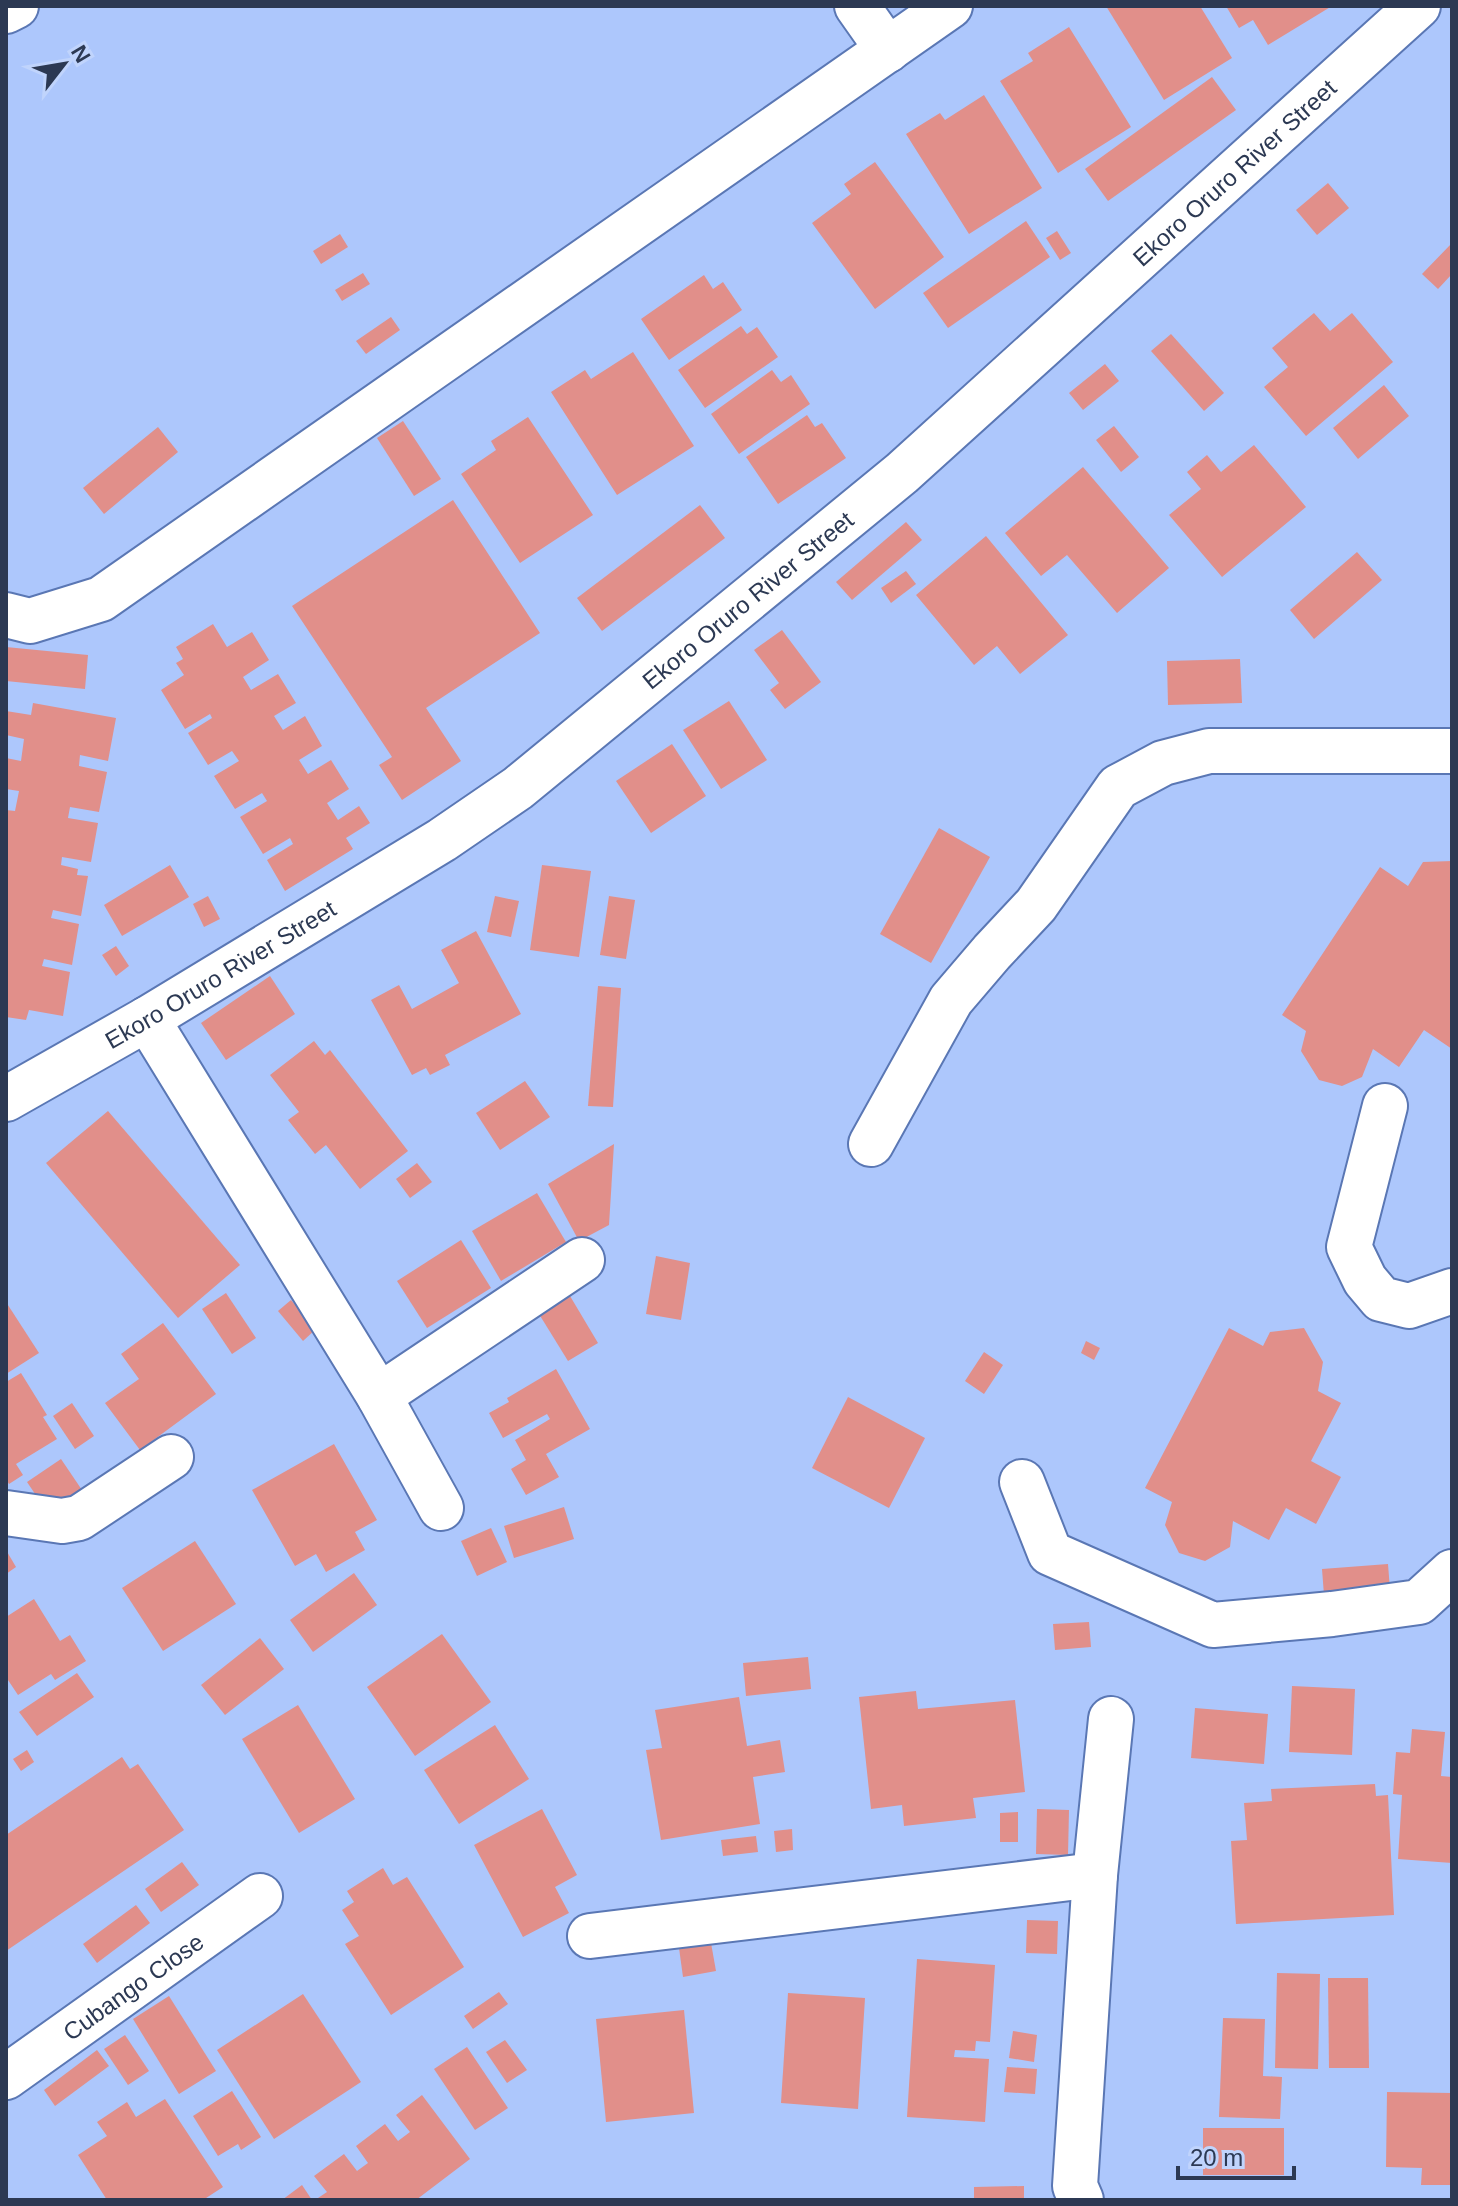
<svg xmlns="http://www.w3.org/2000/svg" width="1458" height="2206" font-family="Helvetica,sans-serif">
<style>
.building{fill:#e18f8a}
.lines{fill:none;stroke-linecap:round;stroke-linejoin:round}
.minor-casing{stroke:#5a77b4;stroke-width:48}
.minor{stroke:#fff;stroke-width:44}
.labels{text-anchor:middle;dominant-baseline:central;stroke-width:6;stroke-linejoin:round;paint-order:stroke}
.street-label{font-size:24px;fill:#2c3953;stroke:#c0d4fc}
</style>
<rect width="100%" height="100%" fill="#adc7fc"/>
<g class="building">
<path d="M1106 6H1200L1232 58 1164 100Z"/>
<path d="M1226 6H1332L1268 45 1253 20 1239 28Z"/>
<path d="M1069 27 1131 127 1058 173 1000 81 1033 61 1028 53Z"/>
<path d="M1212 77 1236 110 1108 201 1085 169Z"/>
<path d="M984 95 1042 188 969 234 906 134 940 113 945 120Z"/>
<path d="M875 162 944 257 875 309 812 223 851 194 844 184Z"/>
<path d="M1328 183 1349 208 1317 235 1296 210Z"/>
<path d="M1026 221 1050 257 948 328 923 293Z"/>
<path d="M1057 231 1071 253 1060 260 1046 238Z"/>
<path d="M340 234 348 247 321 264 313 251Z"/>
<path d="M1452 243V274L1438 289 1422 274Z"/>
<path d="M363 273 370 284 342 301 335 290Z"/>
<path d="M704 275 713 289 723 282 742 310 669 360 641 319Z"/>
<path d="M1314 313 1330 331 1352 313 1393 362 1306 436 1264 387 1288 367 1272 348Z"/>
<path d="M391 317 400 330 366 354 356 341Z"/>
<path d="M741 326 747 334 757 327 778 357 705 408 678 370Z"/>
<path d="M1171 334 1224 393 1204 411 1151 351Z"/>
<path d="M633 352 694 446 617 495 551 392 585 370 591 379Z"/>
<path d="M1105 364 1119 381 1083 410 1069 393Z"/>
<path d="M772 370 781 382 791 375 810 404 739 454 711 414Z"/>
<path d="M1384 385 1409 416 1358 459 1333 428Z"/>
<path d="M807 415 815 427 822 423 846 458 778 504 746 457Z"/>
<path d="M528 417 593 515 520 563 461 474 496 450 491 441Z"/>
<path d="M403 421 441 479 414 496 377 438Z"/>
<path d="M1114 426 1139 457 1121 472 1096 440Z"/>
<path d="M158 427 178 452 104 514 83 488Z"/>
<path d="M1254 445 1306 507 1222 577 1169 515 1201 489 1187 472 1207 455 1221 472Z"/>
<path d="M1083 467 1169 568 1117 613 1067 555 1041 576 1005 533Z"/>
<path d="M453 500 540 633 426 708 461 761 402 800 379 765 392 757 292 606Z"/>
<path d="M700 505 725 538 602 631 577 598Z"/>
<path d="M906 522 922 540 852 600 836 582Z"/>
<path d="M986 536 1068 635 1020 674 997 646 974 665 916 595Z"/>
<path d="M1357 552 1382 580 1314 639 1290 610Z"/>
<path d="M906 571 916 584 891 603 881 588Z"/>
<path d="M213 624 227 647 252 632 269 660 243 677 251 690 278 674 296 703 274 716 283 730 305 716 322 746 299 760 308 774 331 760 349 789 327 803 338 820 359 806 370 823 346 838 353 849 285 891 267 860 293 844 290 838 263 854 240 817 267 801 262 793 235 809 214 776 239 761 232 751 208 765 188 733 212 718 210 714 185 729 161 690 184 675 176 663 183 659 176 647Z"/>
<path d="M782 630 821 682 785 709 770 690 779 683 754 650Z"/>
<path d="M6 647 88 655 85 689 6 681Z"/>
<path d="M1240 659 1242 703 1168 705 1167 661Z"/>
<path d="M729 701 767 760 721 789 683 730Z"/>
<path d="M33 703 116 718 108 761 80 755 79 766 107 772 99 812 70 807 68 818 98 823 91 862 62 857 61 865 78 869 77 875 88 876 81 916 53 910 51 918 79 924 72 965 44 959 42 966 70 972 63 1016 29 1010 26 1020 6 1017V810L15 811 19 791 6 789V758L21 761 24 739 6 735V711L31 715Z"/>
<path d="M672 744 706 796 651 833 616 781Z"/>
<path d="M939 828 990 857 931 963 880 934Z"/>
<path d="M1452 861V1049L1424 1030 1399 1067 1373 1049 1362 1077 1342 1086 1319 1080 1301 1051 1306 1031 1282 1015 1380 867 1408 886 1423 862Z"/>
<path d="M170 865 189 897 122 936 104 905Z"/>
<path d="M542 865 591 871 579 957 530 950Z"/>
<path d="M208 896 220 919 204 927 193 904Z"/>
<path d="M495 896 519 901 511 937 487 932Z"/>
<path d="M609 896 635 900 626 959 600 955Z"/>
<path d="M476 931 521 1014 445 1055 450 1065 430 1075 426 1068 412 1075 371 1000 399 985 412 1009 459 983 441 950Z"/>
<path d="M116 946 129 966 116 976 102 955Z"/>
<path d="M270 976 295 1014 226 1060 201 1023Z"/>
<path d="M598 986 621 988 613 1107 588 1106Z"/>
<path d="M314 1041 325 1055 330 1050 408 1151 360 1189 326 1145 315 1154 288 1120 299 1112 270 1075Z"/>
<path d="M525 1081 550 1117 500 1150 476 1113Z"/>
<path d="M108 1111 240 1265 178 1318 46 1163Z"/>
<path d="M614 1144 609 1225 579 1241 548 1184Z"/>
<path d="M417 1163 432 1182 410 1198 396 1179Z"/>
<path d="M537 1193 566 1242 501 1281 472 1231Z"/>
<path d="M461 1240 491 1288 427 1328 397 1281Z"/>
<path d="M656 1256 690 1263 681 1320 646 1314Z"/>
<path d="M226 1293 256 1338 232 1354 202 1309Z"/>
<path d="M570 1296 598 1343 568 1361 539 1314Z"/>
<path d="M291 1300 316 1329 303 1341 278 1311Z"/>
<path d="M6 1302 39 1353 6 1374Z"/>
<path d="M163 1323 216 1394 140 1450 105 1403 139 1379 121 1354Z"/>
<path d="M1229 1328 1263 1346 1270 1332 1304 1328 1323 1362 1318 1391 1341 1403 1311 1461 1341 1477 1316 1524 1286 1508 1269 1540 1233 1521 1230 1547 1205 1561 1179 1553 1165 1525 1172 1502 1145 1488Z"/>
<path d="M1086 1341 1100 1348 1094 1360 1081 1353Z"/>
<path d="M984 1352 1003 1365 984 1394 965 1381Z"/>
<path d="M556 1369 590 1429 546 1454 559 1477 526 1495 511 1469 526 1460 515 1440 550 1419 547 1414 503 1438 489 1413 509 1402 507 1398Z"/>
<path d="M21 1373 47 1415 43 1417 57 1439 16 1464 23 1475 9 1484 6 1479V1382Z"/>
<path d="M848 1397 925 1438 889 1508 812 1468Z"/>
<path d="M72 1403 94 1436 75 1449 53 1416Z"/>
<path d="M334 1444 377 1520 355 1532 365 1550 326 1572 316 1554 295 1566 252 1490Z"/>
<path d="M61 1459 84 1493 50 1516 27 1482Z"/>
<path d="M564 1507 574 1539 514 1558 504 1526Z"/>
<path d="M491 1528 507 1562 477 1576 461 1541Z"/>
<path d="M195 1541 236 1604 163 1651 122 1588Z"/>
<path d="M6 1550 16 1567 6 1574Z"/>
<path d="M1388 1564 1390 1590 1324 1595 1322 1569Z"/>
<path d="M354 1573 377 1605 313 1652 290 1620Z"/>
<path d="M34 1599 60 1641 70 1635 86 1661 55 1680 51 1674 18 1695 6 1677V1617Z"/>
<path d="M1089 1622 1091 1647 1055 1650 1053 1624Z"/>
<path d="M442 1634 491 1702 415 1756 367 1687Z"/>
<path d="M260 1638 284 1669 225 1715 201 1685Z"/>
<path d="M808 1657 811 1689 746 1696 743 1663Z"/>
<path d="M77 1673 94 1697 37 1736 19 1712Z"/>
<path d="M1292 1686 1355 1689 1352 1755 1289 1752Z"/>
<path d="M916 1691 918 1709 1015 1700 1025 1792 973 1798 976 1818 904 1826 902 1805 871 1809 859 1697Z"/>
<path d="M739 1697 747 1746 780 1740 785 1772 753 1777 760 1824 661 1840 646 1750 662 1748 655 1710Z"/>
<path d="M298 1705 355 1799 299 1833 242 1739Z"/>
<path d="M1195 1708 1268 1714 1264 1764 1191 1758Z"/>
<path d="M495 1725 529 1779 459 1824 424 1770Z"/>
<path d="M1412 1729 1445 1732 1441 1776 1452 1777V1863L1398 1859 1402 1795 1393 1794 1396 1752 1410 1753Z"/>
<path d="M27 1750 34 1762 21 1771 13 1759Z"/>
<path d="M122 1757 130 1769 138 1764 184 1830 6 1951V1835Z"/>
<path d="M1375 1784 1376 1796 1388 1795 1394 1915 1236 1924 1231 1841 1247 1840 1244 1803 1272 1801 1271 1789Z"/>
<path d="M542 1809 577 1875 555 1887 569 1913 523 1937 474 1845Z"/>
<path d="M1037 1809 1069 1810 1068 1855 1036 1854Z"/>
<path d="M1018 1812V1842H1000V1813Z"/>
<path d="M792 1829 793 1850 776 1852 774 1831Z"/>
<path d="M756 1836 758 1852 723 1856 721 1840Z"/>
<path d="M182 1862 199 1885 161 1912 145 1889Z"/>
<path d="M383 1868 393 1885 407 1877 464 1967 391 2015 345 1944 359 1936 342 1910 354 1902 347 1891Z"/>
<path d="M136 1905 150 1923 97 1963 83 1944Z"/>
<path d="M1027 1920 1058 1921 1057 1954 1026 1953Z"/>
<path d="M711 1943 716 1971 683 1977 679 1948Z"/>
<path d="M917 1959 995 1965 990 2042 976 2041 975 2051 955 2050 954 2057 989 2059 985 2122 907 2117Z"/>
<path d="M1277 1973 1320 1974 1318 2069 1275 2068Z"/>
<path d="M1328 1978H1368L1369 2068H1329Z"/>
<path d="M499 1992 508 2004 473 2029 464 2016Z"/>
<path d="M788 1993 865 1998 858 2109 781 2103Z"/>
<path d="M303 1994 361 2082 274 2139 217 2050Z"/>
<path d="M169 1996 216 2071 179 2094 133 2019Z"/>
<path d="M684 2010 694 2113 606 2122 596 2019Z"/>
<path d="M1223 2018 1265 2019 1263 2076 1282 2077 1280 2119 1219 2117Z"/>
<path d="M1013 2031 1037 2035 1034 2062 1009 2058Z"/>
<path d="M125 2035 149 2071 128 2085 104 2049Z"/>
<path d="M505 2040 527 2070 507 2083 486 2052Z"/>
<path d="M467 2047 508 2108 475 2130 434 2069Z"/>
<path d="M97 2050 109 2066 55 2106 44 2090Z"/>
<path d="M1007 2067 1037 2069 1035 2094 1004 2092Z"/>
<path d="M232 2091 261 2137 241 2150 238 2144 218 2156 193 2116Z"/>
<path d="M1387 2092 1452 2093V2185H1421L1422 2168 1386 2167Z"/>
<path d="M422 2095 470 2159 416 2200H315L327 2192 314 2176 344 2154 357 2171 368 2163 356 2146 385 2124 398 2141 410 2132 396 2115Z"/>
<path d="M165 2099 223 2187 203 2200H107L78 2155 107 2136 97 2122 127 2102 136 2117Z"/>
<rect x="1203" y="2128" width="81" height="47"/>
<path d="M302 2185 312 2200H282Z"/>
<path d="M1024 2186V2200H974V2187Z"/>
</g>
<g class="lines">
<defs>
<g id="minor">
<path d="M857 6 888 50"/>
<path d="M6 11 16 6"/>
<path d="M6 615 30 621 101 599 950 6"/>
<path d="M147 1019 379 1396 441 1508"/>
<path id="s1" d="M6 1099 147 1019 442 840 518 788 902 473 1418 6"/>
<path d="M1385 1106 1349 1247 1365 1280 1381 1299 1409 1306 1452 1291"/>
<path d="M871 1144 951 1000 992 952 1036 905 1118 787 1163 763 1209 751H1452"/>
<path d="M379 1396 582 1260"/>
<path d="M1022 1482 1050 1553 1213 1625 1332 1614 1419 1602 1452 1572"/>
<path d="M6 1513 62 1521 79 1518 171 1457"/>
<path d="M590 1936 1095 1875"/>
<path id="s2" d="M6 2077 260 1896"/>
<path d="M1081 2200 1075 2186 1095 1875 1111 1719"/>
</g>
</defs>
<use href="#minor" class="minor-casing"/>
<use href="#minor" class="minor"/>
</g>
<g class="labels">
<g class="street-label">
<text stroke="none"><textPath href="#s1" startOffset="1544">Ekoro Oruro River Street</textPath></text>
<text stroke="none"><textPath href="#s1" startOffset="896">Ekoro Oruro River Street</textPath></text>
<text stroke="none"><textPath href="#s1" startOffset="248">Ekoro Oruro River Street</textPath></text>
<text stroke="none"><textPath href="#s2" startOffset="156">Cubango Close</textPath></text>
</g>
</g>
<rect width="1458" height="2206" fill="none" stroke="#2c3953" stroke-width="16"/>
<g transform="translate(64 64) rotate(59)" stroke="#c0d4fc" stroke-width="6" paint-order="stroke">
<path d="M0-6L14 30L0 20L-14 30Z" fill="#2c3953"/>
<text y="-12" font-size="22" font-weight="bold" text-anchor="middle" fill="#2c3953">N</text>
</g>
<path d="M1178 2166v12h116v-12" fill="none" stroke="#2c3953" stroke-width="4"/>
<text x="1190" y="2166" font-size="24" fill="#2c3953" stroke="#c0d4fc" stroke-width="6" paint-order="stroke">20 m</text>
</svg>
